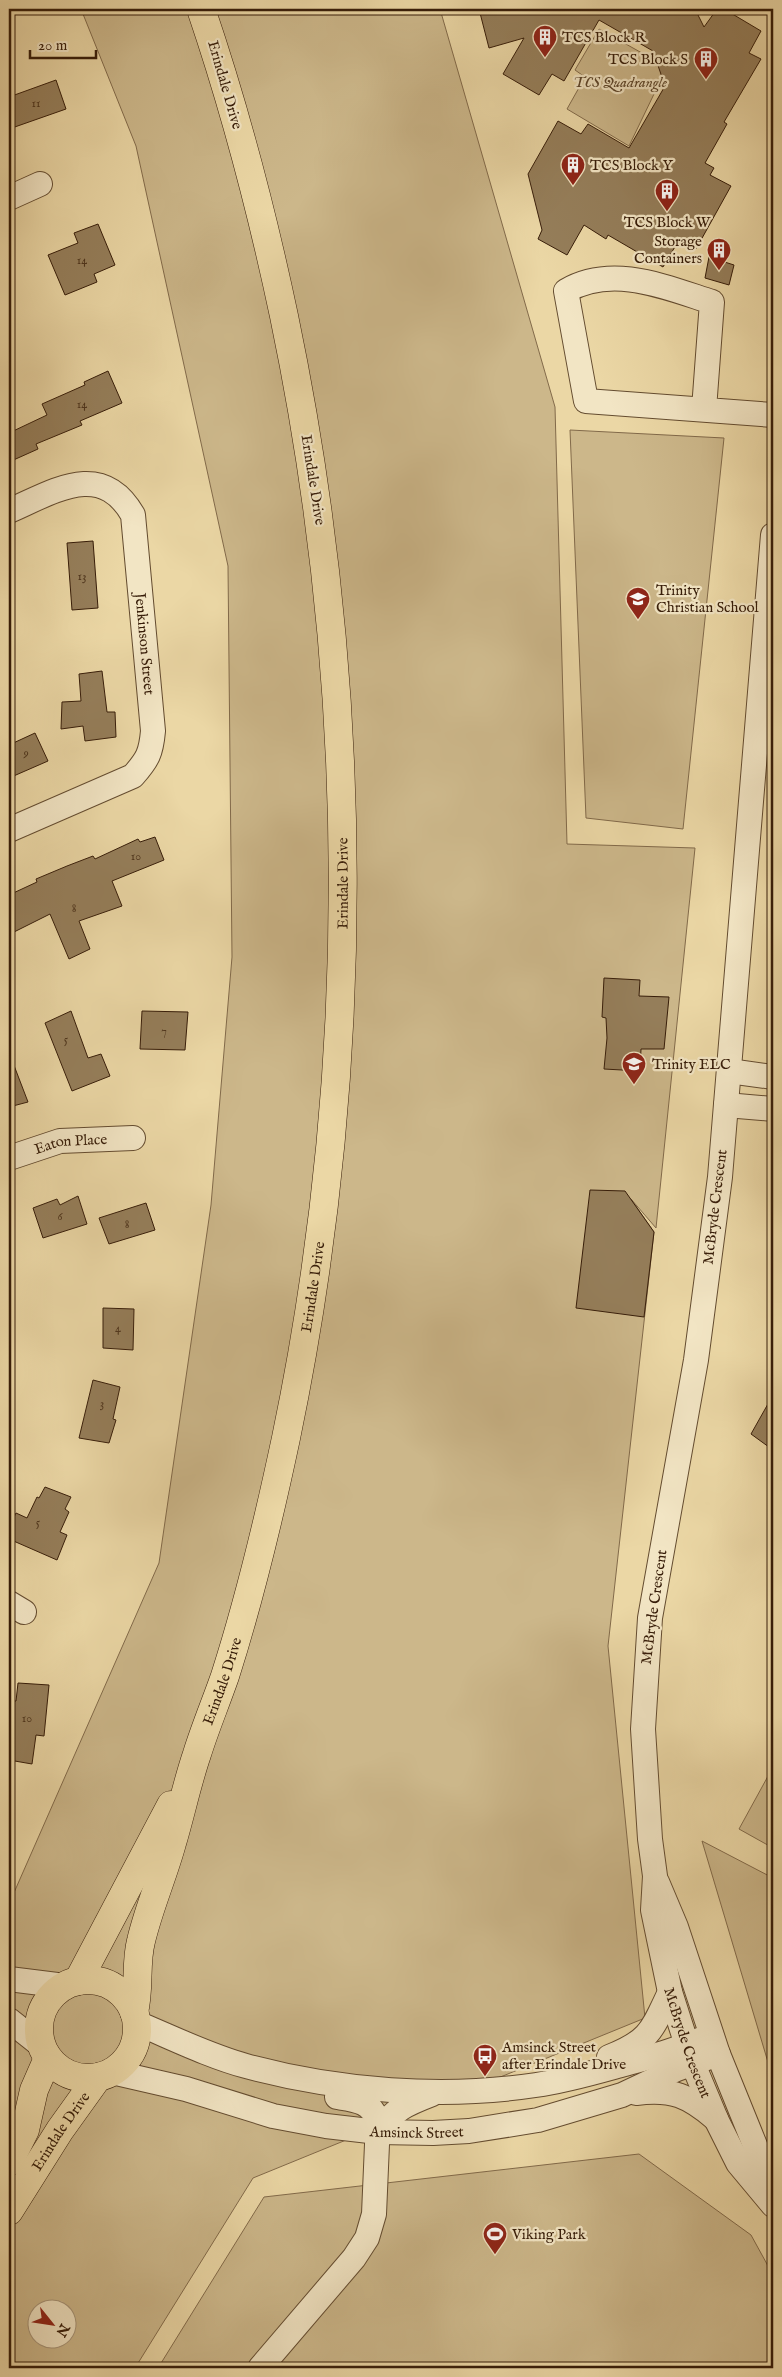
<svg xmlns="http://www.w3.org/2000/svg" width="782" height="2377" font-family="'IM FELL English',serif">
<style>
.green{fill:#ccb78a;stroke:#826a4a;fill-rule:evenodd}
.building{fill:#957e5a;stroke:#371d09}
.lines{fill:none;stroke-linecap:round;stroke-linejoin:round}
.minor-casing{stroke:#644c30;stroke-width:26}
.major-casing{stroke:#371d09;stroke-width:29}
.minor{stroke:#f2e5c4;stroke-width:24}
.major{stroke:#ebd7a5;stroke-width:28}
.labels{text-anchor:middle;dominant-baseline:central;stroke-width:4.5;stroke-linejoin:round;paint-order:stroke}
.number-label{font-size:12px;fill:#4e351d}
.poi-label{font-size:15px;fill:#371d09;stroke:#f2e5c4;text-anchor:start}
.park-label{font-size:15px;font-style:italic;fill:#5c4429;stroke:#f2e5c4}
.street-label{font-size:15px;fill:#371d09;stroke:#f2e5c4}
</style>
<rect width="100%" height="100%" fill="#ebd7a5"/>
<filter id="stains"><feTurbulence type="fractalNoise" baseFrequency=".004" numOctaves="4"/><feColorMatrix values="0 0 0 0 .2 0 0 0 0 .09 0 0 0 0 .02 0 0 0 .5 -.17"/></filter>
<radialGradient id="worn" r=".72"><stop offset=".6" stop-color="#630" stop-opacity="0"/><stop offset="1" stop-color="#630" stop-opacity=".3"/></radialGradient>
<g class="green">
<path d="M81 9H440L555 407 567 844 695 848 656 1228 631 1199 654 1232 608 1646 645 2018 253 2178 135 2368H9V1904L159 1563 211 1205 232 957 228 566 136 146ZM38 2310H68V2340H38Z"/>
<path d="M599 29 667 67 629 146 567 109 585 77 575 70Z"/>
<path d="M570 430 724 438 683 829 586 818Z"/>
<path d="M773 1767V1848L739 1829Z"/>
<path d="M702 1841 773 1878V2079Z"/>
<path d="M639 2154 751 2235 773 2275V2368H158L264 2197Z"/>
</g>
<g class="building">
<path d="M479 9H695L704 27 717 9H724L761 31 749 53 761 59 724 122 727 124 705 163 714 168 710 175 731 186 696 249 679 240 663 267 608 235 606 239 584 225 567 255 538 239 542 230 528 174 558 121 581 134 588 124 629 148 665 86 653 51 599 20 564 81 552 74 539 95 503 74 524 38 489 48Z"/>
<path d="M56 80 66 109 9 129V97Z"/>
<path d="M98 224 115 265 94 274 97 282 65 295 48 255 78 243 74 233Z"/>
<path d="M709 257 734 265 729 285 705 278Z"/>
<path d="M108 371 122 403 80 421 82 425 36 444 38 449 9 462V433L47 415 42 404 85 385 84 382Z"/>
<path d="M93 541 98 608 72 610 67 543Z"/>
<path d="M102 671 107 712H115L116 737 85 741 83 726 61 729 62 702 81 701 79 674Z"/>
<path d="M35 733 48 761 9 778V745Z"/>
<path d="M155 837 164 860 112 881 122 906 79 921 90 949 69 959 50 914 14 932 9 920V895L37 882 36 879 67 866 93 856 95 859 138 839 140 842Z"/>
<path d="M604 978 640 980 639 996 669 997 664 1049H641L640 1071 604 1069 607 1038 606 1018 602 1017Z"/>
<path d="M71 1011 88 1058 101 1054 110 1076 72 1091 45 1023Z"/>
<path d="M142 1011 188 1012 185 1050 140 1049Z"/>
<path d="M9 1055H10L28 1102 9 1107Z"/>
<path d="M590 1190 625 1191 654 1232 644 1317 576 1308Z"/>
<path d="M78 1196 87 1224 43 1238 33 1208 57 1199 60 1205Z"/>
<path d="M146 1203 155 1230 109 1244 99 1218Z"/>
<path d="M103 1308 134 1309 133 1350 103 1348Z"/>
<path d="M93 1380 120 1387 113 1419 116 1420 109 1443 79 1438Z"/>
<path d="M773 1395V1450L751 1434Z"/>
<path d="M45 1487 71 1497 65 1509 69 1512 60 1532 67 1535 57 1560 9 1539V1527L16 1513 27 1518 37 1497 39 1498Z"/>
<path d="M18 1683 49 1685 44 1736 36 1735 32 1764 9 1760V1701H16Z"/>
</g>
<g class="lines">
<defs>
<g id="minor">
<path d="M9 198 40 184"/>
<path d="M704 409 712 302C665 287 612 264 566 291L586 401 773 415"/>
<path id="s1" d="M9 511C53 492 101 459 133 515L153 731C151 753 148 759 133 776L9 830"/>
<path id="s2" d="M773 535 720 1177 696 1360 650 1618 643 1729 650 1839 655 1876 653 1910 670 1992 693 2064 716 2119 738 2163 773 2205"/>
<path d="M729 1071 773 1077"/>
<path d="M726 1105 773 1109"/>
<path id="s3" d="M9 1158 60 1141 133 1138"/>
<path d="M9 1603 24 1612"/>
<path d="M657 1882 676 1927 718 2054 761 2160 766 2194"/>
<path d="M9 1979 65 1986"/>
<path d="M9 2020 42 2046"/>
<path d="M137 2023C173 2038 209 2056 246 2066 338 2091 443 2099 536 2085 566 2081 596 2072 625 2064 654 2056 683 2048 711 2035"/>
<path d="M609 2057C650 2041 652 2030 670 1992"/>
<path id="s4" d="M112 2072 186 2089 273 2116 326 2126 378 2132 433 2133 469 2131 538 2120 622 2095 677 2069 718 2054"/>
<path d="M636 2093C672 2088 689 2096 716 2119"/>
<path d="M378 2132C394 2109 406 2104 432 2094"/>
<path d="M260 2368 354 2258 367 2238 374 2214 378 2121C371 2101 356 2100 337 2097"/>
</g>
<g id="major">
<circle cx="88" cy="2029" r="49"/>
<path d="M78 1981 171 1805"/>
<path id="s5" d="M134 2012C140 1988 135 1964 141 1941 149 1907 163 1876 172 1843 181 1813 187 1783 197 1754 205 1728 216 1702 225 1676 250 1598 269 1518 286 1438 363 1068 361 685 284 316 262 212 235 109 201 9"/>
<path d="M9 2162 25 2130 34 2090 48 2058"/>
<path id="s6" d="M9 2211 60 2130 98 2077"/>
</g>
</defs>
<use href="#minor" class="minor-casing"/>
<use href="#major" class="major-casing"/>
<use href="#minor" class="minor"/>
<use href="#major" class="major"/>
</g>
<defs>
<symbol id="building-pin" viewBox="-11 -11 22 30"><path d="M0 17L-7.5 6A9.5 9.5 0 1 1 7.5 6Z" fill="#8f2418" stroke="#f2e5c4"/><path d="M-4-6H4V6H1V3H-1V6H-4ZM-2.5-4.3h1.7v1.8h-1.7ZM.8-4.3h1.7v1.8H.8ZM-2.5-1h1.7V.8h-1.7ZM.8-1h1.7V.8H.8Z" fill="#fff"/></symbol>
<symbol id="school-pin" viewBox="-11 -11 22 30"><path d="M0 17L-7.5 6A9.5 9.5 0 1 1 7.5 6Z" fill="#8f2418" stroke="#f2e5c4"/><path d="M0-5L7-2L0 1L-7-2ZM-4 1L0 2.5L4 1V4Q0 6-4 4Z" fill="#fff"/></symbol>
<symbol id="bus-pin" viewBox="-11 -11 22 30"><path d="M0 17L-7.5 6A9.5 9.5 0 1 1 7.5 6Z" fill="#8f2418" stroke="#f2e5c4"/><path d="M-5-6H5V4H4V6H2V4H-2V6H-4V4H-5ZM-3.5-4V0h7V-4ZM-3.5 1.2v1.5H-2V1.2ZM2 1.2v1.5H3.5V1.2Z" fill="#fff"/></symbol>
<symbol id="stadium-pin" viewBox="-11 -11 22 30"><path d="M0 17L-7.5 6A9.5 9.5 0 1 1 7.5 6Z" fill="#8f2418" stroke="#f2e5c4"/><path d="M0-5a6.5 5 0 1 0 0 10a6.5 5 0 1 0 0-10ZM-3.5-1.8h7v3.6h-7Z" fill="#fff"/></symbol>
</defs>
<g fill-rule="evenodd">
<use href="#building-pin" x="531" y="23" width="28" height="38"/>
<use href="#building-pin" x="692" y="45" width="28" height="38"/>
<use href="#building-pin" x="559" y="151" width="28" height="38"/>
<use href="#building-pin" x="653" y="177" width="28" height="38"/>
<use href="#building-pin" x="705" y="236" width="28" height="38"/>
<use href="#school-pin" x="624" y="585" width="28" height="38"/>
<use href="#school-pin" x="620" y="1050" width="28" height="38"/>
<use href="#bus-pin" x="471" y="2042" width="28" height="38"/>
<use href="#stadium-pin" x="481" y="2220" width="28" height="38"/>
</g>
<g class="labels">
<g class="number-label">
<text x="36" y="103">11</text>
<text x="82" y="260">14</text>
<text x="82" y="404">14</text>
<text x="82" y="576">13</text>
<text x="26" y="753">9</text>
<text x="136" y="856">10</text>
<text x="74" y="908">8</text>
<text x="164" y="1031">7</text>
<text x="66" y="1039">5</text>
<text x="60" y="1216">6</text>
<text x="127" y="1224">8</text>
<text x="118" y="1328">4</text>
<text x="102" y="1403">3</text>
<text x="38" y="1522">5</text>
<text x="27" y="1718">10</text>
</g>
<g class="poi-label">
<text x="562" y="37">TCS Block R</text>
<text x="688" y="59" text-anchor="end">TCS Block S</text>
<text x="590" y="165">TCS Block Y</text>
<text x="667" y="222" text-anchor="middle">TCS Block W</text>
<text x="702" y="241" text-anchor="end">Storage<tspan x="702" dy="17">Containers</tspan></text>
<text x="656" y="590">Trinity<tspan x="656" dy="17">Christian School</tspan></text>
<text x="652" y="1064">Trinity ELC</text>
<text x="502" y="2047">Amsinck Street<tspan x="502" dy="17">after Erindale Drive</tspan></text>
<text x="512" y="2234">Viking Park</text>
</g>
<g class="park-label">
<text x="620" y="82">TCS Quadrangle</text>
</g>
<g class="street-label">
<text transform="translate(225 85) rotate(74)">Erindale Drive</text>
<text transform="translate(313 480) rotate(81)">Erindale Drive</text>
<text stroke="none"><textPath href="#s1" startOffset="271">Jenkinson Street</textPath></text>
<text stroke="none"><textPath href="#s5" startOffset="1154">Erindale Drive</textPath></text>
<text stroke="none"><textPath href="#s3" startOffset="64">Eaton Place</textPath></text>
<text transform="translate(715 1207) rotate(-83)">McBryde Crescent</text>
<text stroke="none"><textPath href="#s5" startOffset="749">Erindale Drive</textPath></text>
<text transform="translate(654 1607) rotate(-82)">McBryde Crescent</text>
<text stroke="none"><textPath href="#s5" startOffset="344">Erindale Drive</textPath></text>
<text stroke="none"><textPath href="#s2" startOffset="1521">McBryde Crescent</textPath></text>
<text stroke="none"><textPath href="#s4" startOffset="312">Amsinck Street</textPath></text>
<text stroke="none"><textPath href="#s6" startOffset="95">Erindale Drive</textPath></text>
</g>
</g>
<rect width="782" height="2377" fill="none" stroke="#ebd7a5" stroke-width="30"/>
<rect x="10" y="10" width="762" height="2357" fill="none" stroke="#371d09" stroke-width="2.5"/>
<rect x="15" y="15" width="752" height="2347" fill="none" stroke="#371d09"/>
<g transform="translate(52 2324) rotate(120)"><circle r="24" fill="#f2e5c4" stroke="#a79579"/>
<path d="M0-4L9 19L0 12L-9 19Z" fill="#8f2418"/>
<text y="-8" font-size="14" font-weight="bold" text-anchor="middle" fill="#371d09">N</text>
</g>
<path d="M30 50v8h66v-8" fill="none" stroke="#371d09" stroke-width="2.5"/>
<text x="38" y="50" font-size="15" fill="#371d09" stroke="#f2e5c4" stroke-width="4" paint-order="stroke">20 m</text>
<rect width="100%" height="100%" filter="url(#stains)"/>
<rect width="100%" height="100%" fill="url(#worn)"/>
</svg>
